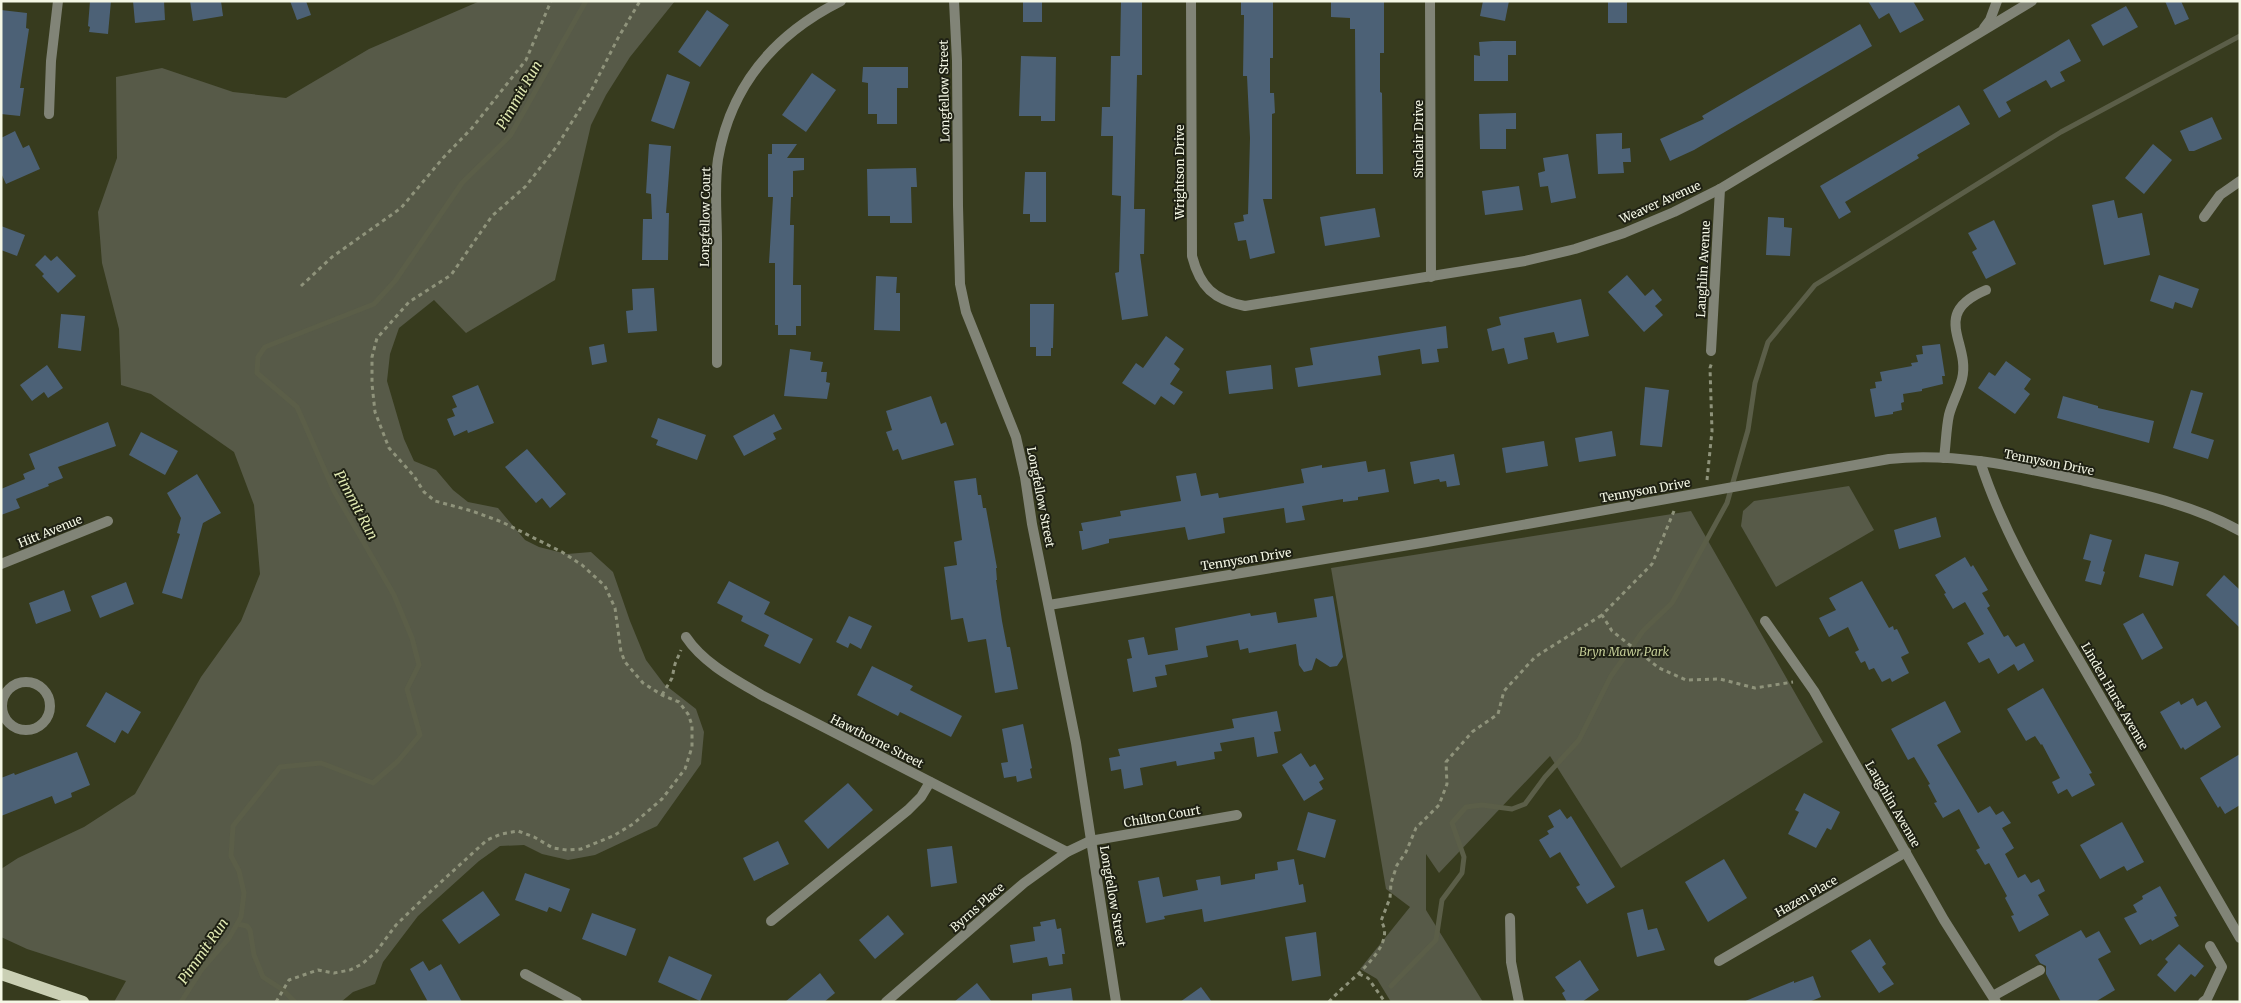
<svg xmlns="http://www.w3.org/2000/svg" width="2241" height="1003" font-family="Merriweather,serif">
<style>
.green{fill:#575a48}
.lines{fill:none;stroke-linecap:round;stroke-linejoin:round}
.stream{stroke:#5b5e48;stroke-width:5}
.building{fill:#4c6176}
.path{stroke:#8f937b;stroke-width:3;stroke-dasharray:4 4;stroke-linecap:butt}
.lane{stroke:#818477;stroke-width:10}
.street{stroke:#818477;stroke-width:10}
.primary{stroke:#cacfb4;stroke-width:12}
.labels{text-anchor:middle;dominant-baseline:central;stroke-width:4;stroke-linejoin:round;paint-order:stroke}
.street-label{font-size:12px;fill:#f4f7e5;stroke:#1f2114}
.park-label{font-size:12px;font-style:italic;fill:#c2cb95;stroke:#1f2114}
.water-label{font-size:14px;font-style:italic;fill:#e0e9b2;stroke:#1f2114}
</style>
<rect width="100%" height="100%" fill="#373b1e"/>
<g class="green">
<path d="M480 1H675L630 57 606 95 591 125 555 280 466 333 434 300 399 328 390 354 387 381 404 439 414 461 436 470 453 490 468 502 498 508 525 540 539 547 567 554 591 552 613 572 630 621 646 660 664 684 696 709 704 732 701 764 657 826 595 855 568 860 542 854 524 845 500 846 479 861 418 916 383 962 375 984 353 992 341 1002H114L126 981 27 949 1 937V869L18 858 84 827 135 794 201 677 241 621 260 574 254 505 234 452 151 394 121 385 119 329 102 263 98 212 117 158 116 77 162 68 233 92 286 98 369 49Z"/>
<path d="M1849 486 1874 530 1776 587 1741 526 1743 511 1754 501Z"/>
<path d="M1691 511 1823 742 1621 868 1550 756 1439 873 1426 854V910L1483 1002H1391L1377 979 1360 969 1410 907 1386 889 1331 568Z"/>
</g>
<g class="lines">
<g class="stream">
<path d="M237 924 247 926 250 930 254 955 263 977 283 990 295 1002"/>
<path d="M1391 986 1436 940 1442 900 1462 873 1464 857 1452 823 1466 807 1482 805 1512 809 1525 804 1545 777 1579 740 1611 676 1643 631 1672 603 1727 503 1748 430 1755 383 1768 342 1815 285 2061 132 2240 36"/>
<path d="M181 1002 202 969 229 938 241 917 244 893 239 871 231 856 233 826 280 767 321 763 373 783 398 761 420 735 407 689 419 665 412 638 394 595 334 491 297 407 257 373 258 357 265 347 374 304 395 281 462 183 510 136 586 1"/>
</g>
</g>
<g class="building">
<path d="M90 1H111L108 34 89 32 90 27 88 26Z"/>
<path d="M133 1H164L165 20 135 23Z"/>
<path d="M190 1H221L223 16 193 21Z"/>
<path d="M290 1H306L311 15 297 20Z"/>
<rect x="1023" y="1" width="19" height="21"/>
<path d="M1121 1H1142V75H1137L1134 209H1145L1144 254H1140L1148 316 1122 320 1115 273 1119 272 1121 196 1112 195 1113 136H1101L1102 107H1110L1111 56H1120Z"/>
<path d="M1241 1H1273V58H1270V93H1274L1275 113 1272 114V199H1263L1275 253 1250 259 1246 240 1238 241 1234 223 1244 221 1243 215 1248 214 1250 138 1247 76H1243L1244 15H1241Z"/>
<path d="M1331 1H1384V53H1380V92L1382 93 1383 174H1356L1355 29H1350V18L1331 17Z"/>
<path d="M1483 1H1509L1505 21 1480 16Z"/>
<rect x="1608" y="1" width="19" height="22"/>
<path d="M1868 1H1913L1924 20 1900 33 1889 13 1879 19Z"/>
<path d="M2165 1H2181L2189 19 2175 25Z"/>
<path d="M2126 6 2138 27 2103 46 2091 25Z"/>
<path d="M1 10 27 13 26 28 29 29 20 88H24L20 116 1 114Z"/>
<path d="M707 10 729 25 700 67 678 52Z"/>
<path d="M1860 24 1872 46 1694 150 1670 161 1660 139 1704 119 1702 116Z"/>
<path d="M2069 39 2081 61 2060 72 2065 81 2051 88 2046 80 2006 102 2011 111 1999 118 1983 90Z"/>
<path d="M1493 41H1516V55H1508V81H1474V55L1480 56 1479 42Z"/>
<path d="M1021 56 1056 57 1055 121H1041V116H1019Z"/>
<path d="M863 67H908V88H897V124H877V114H868V83L862 82Z"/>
<path d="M812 73 836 90 806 132 782 115Z"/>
<path d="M667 74 690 82 674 129 651 121Z"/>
<path d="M1959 105 1970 124 1917 155 1919 158 1845 202 1851 212 1839 219 1820 186Z"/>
<path d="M1516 113V129H1506V149H1480L1479 114Z"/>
<path d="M2212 117 2222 139 2194 151H2189L2180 131Z"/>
<path d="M15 131 23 148 29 145 40 169 6 184 1 173V138Z"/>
<path d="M1622 133V149L1630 148 1631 162H1623L1624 173 1598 174 1596 134Z"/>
<path d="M649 144 671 146 666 213H669L668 260H642L643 219H652L651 194 646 193Z"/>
<path d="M772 144H797L787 158H804V170L793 171V197H791L790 225H794L793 285H801V326H796V335H778V325H775V263H769L773 197H768V154H772Z"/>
<path d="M2153 144 2172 160 2144 194 2125 178Z"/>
<path d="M1568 154 1576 198 1551 203 1548 186 1540 187 1538 173 1545 171 1543 158Z"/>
<path d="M916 168 917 187H911L912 223H890V216H868L867 169Z"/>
<path d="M1025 172H1046V222H1030V214H1023Z"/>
<path d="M1519 186 1523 210 1485 215 1482 191Z"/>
<path d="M2114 200 2118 218 2142 213 2150 255 2104 265 2092 205Z"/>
<path d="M1375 208 1380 237 1325 246 1320 217Z"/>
<path d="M1768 217 1784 218V227L1792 228 1790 256 1766 255Z"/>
<path d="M1994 220 2016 264 1986 279 1972 252 1977 249 1968 233Z"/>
<path d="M1 226 25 235 17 256 1 250Z"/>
<path d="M45 255 51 261 57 256 76 276 58 293 42 276 44 274 35 265Z"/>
<path d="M1627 275 1645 296 1653 289 1662 300 1655 306 1663 315 1644 332 1608 292Z"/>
<path d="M2159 275 2199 289 2192 308 2175 302 2173 309 2150 301Z"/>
<path d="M876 276 897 277 896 293H900V331L874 330Z"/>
<path d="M654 288 657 331 628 333 626 311 633 310 632 289Z"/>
<path d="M1581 299 1589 336 1557 343 1554 332 1524 338 1528 359 1508 364 1504 348 1492 351 1487 329 1501 325 1499 317Z"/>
<path d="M1030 304H1054L1053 348H1051V356H1036V347H1030Z"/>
<path d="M61 314 85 316 81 351 58 348Z"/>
<path d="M1446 326 1448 348 1437 349 1439 362 1422 364 1420 349 1378 356 1381 375 1298 387 1295 368 1313 365 1310 348Z"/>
<path d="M1166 336 1184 349 1174 364 1180 369 1170 384 1183 392 1174 405 1161 396 1155 405 1122 383 1136 363 1143 368Z"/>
<path d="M604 344 607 362 592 365 589 347Z"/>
<path d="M1940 344 1945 376H1942L1943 384 1922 389V391L1903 394 1904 402 1901 403 1902 410 1893 412V414L1875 417 1870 389 1876 388 1875 382 1882 381 1880 372 1912 366 1911 363 1918 362 1916 355 1923 354 1922 346Z"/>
<path d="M790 349 811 352 810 360 823 362 821 372H827L826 382 830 383 827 399 784 396Z"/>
<path d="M2006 361 2031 379 2024 389 2030 394 2015 414 1978 388 1989 372 1995 376Z"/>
<path d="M47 365 63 388 48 398 44 392 32 401 20 385Z"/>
<path d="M1271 365 1273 389 1229 394 1226 371Z"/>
<path d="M478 385 494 423 468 433 467 430 454 436 447 419 455 416 452 409 457 407 452 396Z"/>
<path d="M1645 387 1669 390 1662 447 1640 445Z"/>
<path d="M2191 390 2203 393 2191 433 2214 440 2208 459 2173 448Z"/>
<path d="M931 396 941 424 946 422 954 445 902 460 898 449 893 451 886 432 892 430 886 411Z"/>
<path d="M2063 396 2098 406V408L2154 421 2149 443 2057 418Z"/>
<path d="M774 414 782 429 773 433 776 439 744 456 733 436Z"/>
<path d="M658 418 706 435 697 460 656 445 658 440 651 437Z"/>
<path d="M108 422 116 446 58 467 63 478 48 484 49 486 16 499 20 508 1 515V489L25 479 23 474 35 469 29 454Z"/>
<path d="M1612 431 1616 456 1579 462 1575 438Z"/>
<path d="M141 432 178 451 165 475 129 455Z"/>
<path d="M1544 441 1548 466 1506 473 1502 448Z"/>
<path d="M527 449 566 494 550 508 542 498 536 503 505 467Z"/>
<path d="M1454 454 1460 485 1447 487 1446 481 1440 482 1439 479 1414 484 1410 462Z"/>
<path d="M1366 461 1368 472 1385 469 1389 492 1358 497V500L1343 502V499L1302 506 1305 520 1286 523 1284 508 1223 518 1225 533 1188 540 1185 527 1109 539V543L1082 550 1079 531H1083L1081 523 1121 516 1120 511 1181 501 1176 476 1196 473 1201 496 1218 493 1219 498 1304 483 1301 469 1322 465V468Z"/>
<path d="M197 474 221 513 203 523 182 599 162 593 180 534 177 533 181 518 167 493Z"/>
<path d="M976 478 978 495H981L983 508H986L997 568H996L997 580H996L1002 621 1007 647H1010L1018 689 995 693 986 639 968 642 963 618 951 620 944 567 957 565 954 542 962 540 954 481Z"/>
<path d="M1936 517 1941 537 1899 549 1894 530Z"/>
<path d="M2090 534 2112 540 2103 571 2105 572 2101 585 2085 581 2091 561 2083 559Z"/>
<path d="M2145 554 2179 562 2173 586 2139 577Z"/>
<path d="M1965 557 1971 567 1973 565 1988 590 1982 593 1990 606 1987 608 2004 637 2008 635 2016 647 2024 643 2034 661 2018 671 2014 664 1998 674 1989 658 1979 663 1967 643 1984 634 1965 602 1953 609 1944 594 1946 593 1935 575Z"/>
<path d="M2224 575 2240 590V628L2206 595Z"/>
<path d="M729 581 770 602 764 614 813 639 800 664 764 646 769 635 741 621 743 616 717 603Z"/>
<path d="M1862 581 1889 628 1893 626 1894 630 1897 629 1909 653 1901 657 1909 673 1892 682 1890 678 1882 682 1874 668 1869 670 1865 661 1861 663 1855 652 1859 650 1848 627 1829 637 1819 618 1836 610 1829 598Z"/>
<path d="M126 582 134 604 100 618 91 596Z"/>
<path d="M64 590 71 611 36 624 29 603Z"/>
<path d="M1333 596 1343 657 1337 666 1330 667 1316 658 1312 670 1304 672 1299 665 1296 644 1249 653 1248 648 1240 650 1238 640 1206 646 1208 657 1165 665 1167 675 1155 677 1157 687 1133 692 1127 659 1132 658 1128 640 1144 637 1148 655 1178 650 1175 628 1250 613 1251 616 1276 612 1278 623 1317 617 1314 599Z"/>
<path d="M2143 613 2163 648 2142 660 2123 624Z"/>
<path d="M849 616 872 626 861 649 850 643 848 648 836 642Z"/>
<path d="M872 666 913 686 910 690 962 716 951 737 900 712 898 716 857 695Z"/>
<path d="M2043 688 2092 773 2089 774 2095 785 2072 797 2067 789 2058 794 2052 782 2060 778 2042 744 2041 745 2035 736 2026 741 2007 709Z"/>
<path d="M106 692 141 712 128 734 122 730 115 743 86 726Z"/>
<path d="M2193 698 2197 706 2206 701 2221 727 2185 750 2183 747 2181 749 2160 712 2179 701 2181 705Z"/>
<path d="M1945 701 1961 732 1937 745 1978 813 1990 806 1996 815 2003 811 2011 823 2002 828 2014 848 2005 854 2018 878 2025 874 2031 883 2039 879 2045 891 2038 895 2049 915 2019 932 2011 916 2014 915 2005 898 2007 896 1989 863 1985 865 1976 850 1980 848 1959 809 1943 818 1934 803 1937 802 1928 785 1930 784 1914 757 1908 760 1891 729Z"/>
<path d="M1277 711 1281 731 1274 732 1278 753 1257 757 1254 737 1220 743 1222 751 1214 752 1215 759 1177 766 1176 761 1140 768 1143 785 1124 789 1121 769 1111 771 1109 758 1120 756 1118 749 1234 728 1232 719Z"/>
<path d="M1023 724 1032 768 1030 769 1032 778 1017 782 1016 776 1004 778 1001 763 1008 762 1002 729Z"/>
<path d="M77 752 90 785 71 793 72 797 55 804 52 796 1 816V778L14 773 15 775Z"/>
<path d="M1301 753 1310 767 1315 764 1324 779 1319 782 1323 789 1304 801 1282 765Z"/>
<path d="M2240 754V805L2225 814 2220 806 2218 808 2200 778Z"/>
<path d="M848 783 873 810 828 849 804 821Z"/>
<path d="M1804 793 1840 812 1831 830 1827 828 1816 848 1788 834 1799 812 1795 810Z"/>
<path d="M1560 809 1567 819 1571 816 1615 887 1587 904 1576 887 1580 885 1560 852 1550 858 1539 840 1549 834 1547 831 1554 827 1548 816Z"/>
<path d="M1308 812 1336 820 1325 858 1297 850Z"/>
<path d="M2122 822 2144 862 2127 871 2124 866 2100 879 2080 845Z"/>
<path d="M778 841 789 864 754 881 743 858Z"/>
<path d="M952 846 957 883 931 887 927 849Z"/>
<path d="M1294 859 1299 885 1303 884 1306 902 1204 922 1202 909 1164 916 1165 919 1146 923 1138 881 1159 877 1163 897 1198 890 1196 880 1220 876 1221 885 1255 879V874L1278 870 1277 862Z"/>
<path d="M1724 859 1747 898 1708 922 1685 882Z"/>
<path d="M525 873 570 889 561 912 549 907 547 912 515 900Z"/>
<path d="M2160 886 2177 916 2174 917 2179 926 2152 941 2151 939 2140 945 2124 918 2137 912 2133 905 2143 899 2142 896Z"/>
<path d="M483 891 500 915 459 944 442 920Z"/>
<path d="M1643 909 1648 930 1657 928 1665 950 1637 957 1627 913Z"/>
<path d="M592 913 636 929 626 956 582 939Z"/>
<path d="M888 915 904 934 875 959 859 940Z"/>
<path d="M1055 919 1057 929 1061 928 1065 954H1062L1063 964 1049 966 1047 957 1013 963 1010 945 1035 941 1033 927 1041 926 1040 922Z"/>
<path d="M2081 930 2086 938 2099 931 2111 952 2098 959 2115 990 2095 1002H2061L2046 974V966L2040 963 2035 955Z"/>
<path d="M1316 932 1321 976 1292 981 1285 937Z"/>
<path d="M1870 939 1886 964 1882 967 1894 984 1879 993 1851 951Z"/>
<path d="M2179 944 2204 966 2195 977 2191 974 2175 992 2157 975 2168 962 2165 959Z"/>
<path d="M669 956 712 975 700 1001 658 982Z"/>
<path d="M1580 960 1599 990 1582 1002H1567L1562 993 1565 991 1555 977Z"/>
<path d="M423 961 429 971 441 964 462 1002H428L410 969Z"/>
<path d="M820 973 835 993 824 1002H785Z"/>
<path d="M1813 976 1821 997 1809 1002H1743L1794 981V983Z"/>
<path d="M977 983 992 1002H954Z"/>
<path d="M1201 987 1212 1002H1180Z"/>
<path d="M1071 988 1073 1002H1032V994Z"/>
</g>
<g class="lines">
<g class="path">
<path d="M301 286 332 257 401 208 443 158 472 128 526 60 551 1"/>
<path d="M1707 480 1712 431 1710 368 1712 362"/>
<path d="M1674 511 1652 564 1602 615 1612 631 1659 668 1686 680 1720 679 1755 688 1793 682"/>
<path d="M662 695 672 678 675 664 681 650"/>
<path d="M1359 974 1368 978 1385 1002"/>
<path d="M276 1002 289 980 318 970 334 973 350 970 362 964 376 952 396 925 430 892 487 840 501 834 518 831 534 837 553 848 567 850 581 849 613 836 633 824 662 799 685 769 692 747V725L688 714 679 702 662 695 643 683 625 662 621 652 615 608 605 586 582 565 562 552 502 522 472 511 435 501 424 492 414 476 389 448 375 412 372 384V357L377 338 409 302 451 275 492 216 526 186 557 146 591 91 618 38 640 1"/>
<path d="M1329 1002C1344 983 1399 948 1381 921L1390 898 1391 883 1397 865 1406 852 1416 828 1439 805 1447 784 1446 762 1472 732 1498 714 1504 691 1535 657 1602 615"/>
</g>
<g class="lane">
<path d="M1944 458C1946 444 1946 429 1949 415 1952 403 1959 391 1962 379 1971 343 1929 314 1986 290"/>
<path d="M771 921 908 810 921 797 930 782"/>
<path d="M1993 996 2040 970"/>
<path d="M2203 1002 2207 999 2222 967 2210 946"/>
</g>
<g class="street">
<path d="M954 1 957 61 958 206 960 284 966 312 1016 437 1025 477 1032 524 1076 743 1116 1002"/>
<path d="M1191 1 1192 256C1200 287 1214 300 1245 306L1525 261 1575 249 1624 233 1674 212 1720 189 2032 1"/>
<path d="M1430 1 1431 277"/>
<path d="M1984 28 1990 20 1997 1"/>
<path d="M49 114 51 61 58 1"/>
<path d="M2204 217 2220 195 2240 181"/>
<path d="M1711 351 1720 189"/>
<path d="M717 363C717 323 717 283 717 242 717 215 714 186 718 159 731 84 775 34 841 1"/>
<path d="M1980 461C2004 536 2046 603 2085 670 2137 759 2188 849 2240 938"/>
<path d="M1 564 108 521"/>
<path d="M1049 605 1427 542 1889 459C1955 452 2020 467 2085 481 2137 493 2192 504 2240 531"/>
<path d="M1765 621 1814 691 1944 920 1996 1002"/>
<path d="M686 637C704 664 736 680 763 696L1067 852"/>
<circle cx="26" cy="706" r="24"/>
<path d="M1510 918 1511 962 1519 1002"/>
<path d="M1719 961 1906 852"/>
<path d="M525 974 577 1002"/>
<path d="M886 1002 1024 883 1067 852 1090 841 1237 815"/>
</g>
<path class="primary" d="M1 974 83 1002"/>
</g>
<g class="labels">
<g class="street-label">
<text transform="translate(944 91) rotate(-91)">Longfellow Street</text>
<text transform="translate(1418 139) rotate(-90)">Sinclair Drive</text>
<text transform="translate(1179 172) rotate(-90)">Wrightson Drive</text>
<text transform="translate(1660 202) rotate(-24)">Weaver Avenue</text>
<text transform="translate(705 217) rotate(-89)">Longfellow Court</text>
<text transform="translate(1703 269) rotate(-87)">Laughlin Avenue</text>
<text transform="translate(2049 462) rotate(11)">Tennyson Drive</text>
<text transform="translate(1645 490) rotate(-10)">Tennyson Drive</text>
<text transform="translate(1041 497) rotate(79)">Longfellow Street</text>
<text transform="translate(50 531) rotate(-22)">Hitt Avenue</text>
<text transform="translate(1246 559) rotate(-9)">Tennyson Drive</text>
<text transform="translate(2115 696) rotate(60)">Linden Hurst Avenue</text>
<text transform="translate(877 741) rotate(27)">Hawthorne Street</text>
<text transform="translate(1893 804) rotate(60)">Laughlin Avenue</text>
<text transform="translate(1162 816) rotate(-10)">Chilton Court</text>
<text transform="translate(1113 896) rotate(80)">Longfellow Street</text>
<text transform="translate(1806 896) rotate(-30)">Hazen Place</text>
<text transform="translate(977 907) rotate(-41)">Byrns Place</text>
</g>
<g class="park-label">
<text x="1624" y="651">Bryn Mawr Park</text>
</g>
<g class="water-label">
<text transform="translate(519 95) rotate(-60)">Pimmit Run</text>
<text transform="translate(356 505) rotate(62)">Pimmit Run</text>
<text transform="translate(203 951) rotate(-55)">Pimmit Run</text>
</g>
</g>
<rect width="2241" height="1003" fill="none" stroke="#f4f7e5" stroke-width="5"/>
</svg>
